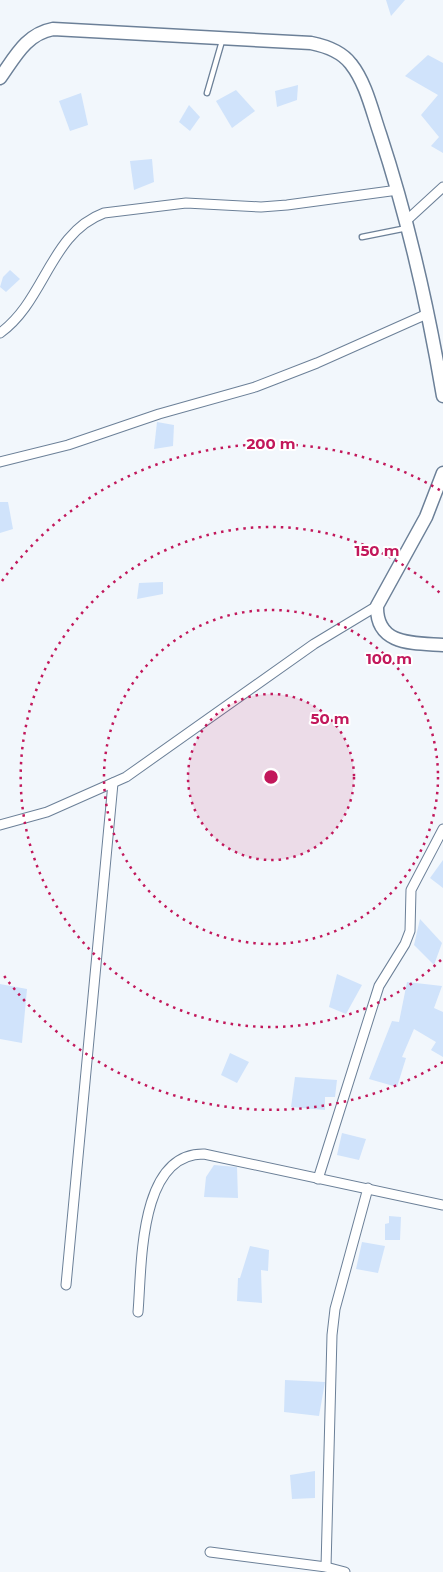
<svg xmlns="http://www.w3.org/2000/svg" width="443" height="1572" font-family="Montserrat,sans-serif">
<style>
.building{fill:#d0e3fb}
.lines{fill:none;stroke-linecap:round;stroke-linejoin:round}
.lane-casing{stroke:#6c8098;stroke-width:7}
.street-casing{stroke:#6c8098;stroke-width:11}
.secondary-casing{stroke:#6c8098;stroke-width:15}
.lane{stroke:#fff;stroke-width:4.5}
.street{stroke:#fff;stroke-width:9}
.secondary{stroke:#fff;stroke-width:12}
.ring{fill:none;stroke:#c2185b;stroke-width:2.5;stroke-dasharray:2.5 5}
.centre{fill:#c2185b;stroke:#fff;stroke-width:2.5}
.ring-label{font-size:15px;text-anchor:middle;font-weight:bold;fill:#c2185b;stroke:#fff;stroke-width:4;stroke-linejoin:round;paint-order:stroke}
</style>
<rect width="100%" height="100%" fill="#f2f7fc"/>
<g class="building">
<path d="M386 0H405L391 16Z"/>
<path d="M428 55 443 63V153L431 146 439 137 421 115 438 95 405 76Z"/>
<path d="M298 85 297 100 277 107 275 91Z"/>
<path d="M236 90 255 111 232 128 216 101Z"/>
<path d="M81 93 88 125 70 131 59 101Z"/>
<path d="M189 105 200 117 190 131 179 122Z"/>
<path d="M152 159 154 182 134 190 130 161Z"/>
<path d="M10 270 20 279 6 292 0 287 3 277Z"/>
<path d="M157 422 174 425 173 446 154 449Z"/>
<path d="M0 502H8L13 529 0 533Z"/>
<path d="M163 582V594L137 599 139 583Z"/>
<path d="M443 860V888L430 878Z"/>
<path d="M420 919 442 943 434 965 414 945Z"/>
<path d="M337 974 362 985 346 1014 329 1007Z"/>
<path d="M407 982 442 986 434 1008 443 1012V1057L431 1050 436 1042 414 1029 402 1057 406 1058 397 1087 369 1079 392 1021 399 1022Z"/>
<path d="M0 984 27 989 22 1043 0 1039Z"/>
<path d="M230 1053 249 1062 237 1083 221 1075Z"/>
<path d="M295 1077 337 1080 335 1097H325V1110L291 1107Z"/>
<path d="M342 1133 366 1139 359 1160 337 1155Z"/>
<path d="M214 1165 237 1167 238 1198 204 1197 206 1177Z"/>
<path d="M389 1216 401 1217 400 1240H385V1224L389 1223Z"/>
<path d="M362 1242 385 1246 378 1273 356 1269Z"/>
<path d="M250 1246 269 1250 268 1271 261 1270 262 1303 237 1301 238 1278H240Z"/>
<path d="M285 1380 325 1382 319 1416 284 1412Z"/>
<path d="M315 1471V1498L292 1499 290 1475Z"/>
</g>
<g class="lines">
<defs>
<g id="lane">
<path d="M207 93 222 41"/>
<path d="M362 237 407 228"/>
</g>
<g id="street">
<path d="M406 221 443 187"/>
<path d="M0 333C45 301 50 233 104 213L186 203 261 207 287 205 398 190"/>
<path d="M0 462 68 445 159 414 255 387 317 363 427 314"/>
<path d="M0 825 47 812 126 777 314 644 377 606"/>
<path d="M318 1179 379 986 405 944 410 931 411 890 443 829"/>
<path d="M66 1285 113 783"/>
<path d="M138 1312C142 1267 138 1153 204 1154L443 1205"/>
<path d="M210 1552 326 1567 345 1572"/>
<path d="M326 1567 332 1335 335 1309 368 1188"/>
</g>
<g id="secondary">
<path d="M0 78C15 57 26 34 53 29L311 43C326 46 342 52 351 64 366 83 372 111 380 134 408 219 428 307 443 396"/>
<path d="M443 473 426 517 377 606C376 646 414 643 443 645"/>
</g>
</defs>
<use href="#lane" class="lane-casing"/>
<use href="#street" class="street-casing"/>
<use href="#secondary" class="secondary-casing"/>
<use href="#lane" class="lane"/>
<use href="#street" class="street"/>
<use href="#secondary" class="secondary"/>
</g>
<circle cx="271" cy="777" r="83" fill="#c2185b" fill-opacity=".12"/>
<g class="ring">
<circle cx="271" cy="777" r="83"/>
<circle cx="271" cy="777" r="167"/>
<path d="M441 960A250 250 0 1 1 441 594"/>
<path d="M443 1062A333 333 0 0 1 2 973M2 581A333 333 0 0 1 443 492"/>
</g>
<circle cx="271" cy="777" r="8" class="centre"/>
<g class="ring-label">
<text x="271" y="449">200 m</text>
<text x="377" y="556">150 m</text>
<text x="389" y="664">100 m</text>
<text x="330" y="724">50 m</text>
</g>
</svg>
